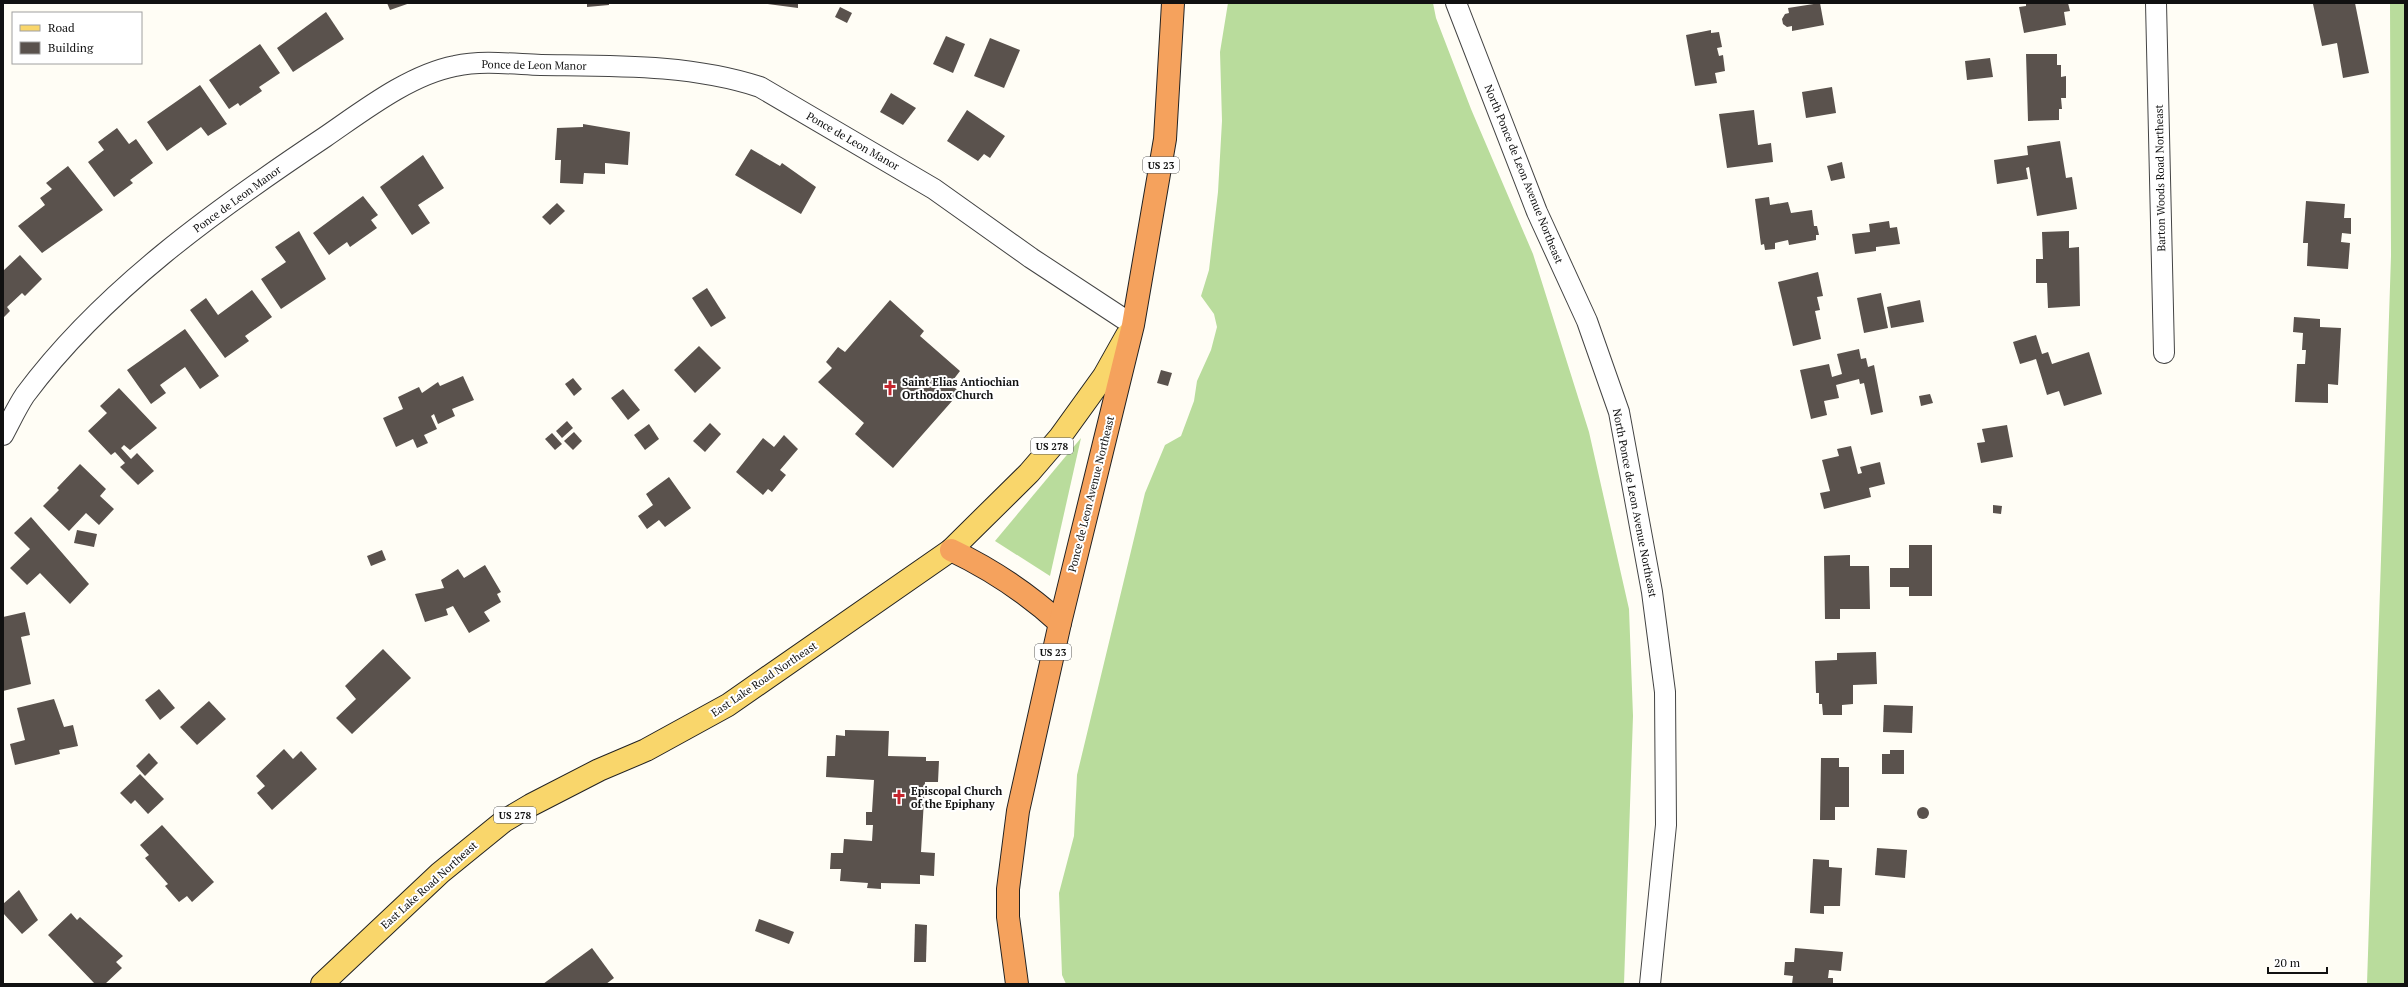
<svg xmlns="http://www.w3.org/2000/svg" width="2408" height="987" font-family="'PT Serif',serif">
<style>
.forest{fill:#b9dc9c}
.building{fill:#5a524d}
.lines{fill:none;stroke-linecap:round;stroke-linejoin:round}
.street-casing{stroke:#444;stroke-width:22}
.primary-casing{stroke:#222;stroke-width:24}
.highway-casing{stroke:#222;stroke-width:24}
.street{stroke:#fff;stroke-width:20}
.primary{stroke:#f9d66b;stroke-width:22}
.highway{stroke:#f5a25d;stroke-width:22}
.labels{text-anchor:middle;dominant-baseline:central;stroke-width:4;stroke-linejoin:round;paint-order:stroke}
.shield{fill:#fff;stroke:#585858;stroke-width:1}
.shield-label{font-size:10px;font-weight:bold;fill:#111}
.street-label{font-size:11px;fill:#111;stroke:#fff}
.poi-label{font-size:11px;font-weight:bold;fill:#111;stroke:#fff;text-anchor:start}
</style>
<rect width="100%" height="100%" fill="#fffdf5"/>
<g class="forest">
<path d="M1228 3H1433L1436 18 1471 109 1533 254 1589 432 1629 609 1633 716 1624 984H1066L1062 975 1059 893 1074 836 1077 775 1145 493 1165 445 1181 436 1194 401 1197 381 1211 350 1217 327 1214 314 1201 296 1209 270 1218 192 1222 121 1220 52Z"/>
<path d="M2390 3H2405V984H2367L2391 256Z"/>
<path d="M1081 438 1050 576 995 541Z"/>
</g>
<g class="building">
<path d="M387 3H410L390 10Z"/>
<path d="M587 3H609V5L587 7Z"/>
<path d="M761 3H798V8Z"/>
<path d="M1820 3 1824 25 1792 31V26L1787 27 1783 24 1782 19 1785 14 1789 13 1788 8Z"/>
<path d="M2026 3H2068L2070 11 2064 12 2066 25 2024 33 2019 7 2026 6Z"/>
<path d="M2319 3H2355L2369 73 2343 78 2337 43 2322 46 2313 4Z"/>
<path d="M840 7 852 13 847 23 835 17Z"/>
<path d="M326 12 344 39 293 72 277 48Z"/>
<path d="M1711 30V33L1719 32 1722 47 1717 48 1719 56 1723 55 1725 71 1715 73 1717 83 1695 86 1686 35Z"/>
<path d="M946 36 965 44 953 73 933 64Z"/>
<path d="M990 38 1020 50 1004 88 974 76Z"/>
<path d="M260 44 280 73 259 87 262 91 240 106 238 103 229 109 209 80Z"/>
<path d="M2026 54H2057V65H2061V77L2066 76V98H2061L2062 109H2059V120L2028 121Z"/>
<path d="M1990 58 1993 77 1967 80 1965 61Z"/>
<path d="M200 85 227 124 208 136 201 127 167 151 147 122Z"/>
<path d="M1832 87 1836 113 1806 118 1802 92Z"/>
<path d="M891 93 916 108 903 125 880 112Z"/>
<path d="M967 110 1005 136 990 158 984 154 978 161 947 141Z"/>
<path d="M1754 110 1758 145 1771 143 1773 162 1727 168 1719 114Z"/>
<path d="M583 124 630 132 628 165 605 163V174L584 173 583 184 560 183 561 160H555L557 128 583 127Z"/>
<path d="M117 128 129 144 136 139 153 163 130 180 133 183 114 197 88 162 104 150 98 142Z"/>
<path d="M2060 141 2066 178 2072 177 2077 209 2037 216 2029 167 2026 168 2028 179 1997 184 1994 160 2028 155 2027 146Z"/>
<path d="M751 149 780 166 782 163 816 187 801 214 735 175Z"/>
<path d="M423 155 444 188 418 205 430 223 412 235 380 187Z"/>
<path d="M1842 162 1845 178 1831 181 1827 166Z"/>
<path d="M68 166 103 210 42 253 18 226 45 205 40 198 52 189 46 183Z"/>
<path d="M363 196 378 215 371 220 377 228 350 247 347 242 329 255 313 233Z"/>
<path d="M1769 197 1770 205 1788 202 1791 213 1812 210 1814 226H1817L1819 235H1816V240L1789 245 1788 240 1775 243V249L1765 250 1764 244 1761 245 1755 199Z"/>
<path d="M2306 201 2345 204 2344 218H2351V234L2342 233 2341 242 2350 243 2348 269 2307 266 2308 243H2303Z"/>
<path d="M557 203 565 211 550 225 542 217Z"/>
<path d="M1889 221 1890 228 1897 227 1900 244 1876 247V251L1855 254 1852 234 1870 232 1869 224Z"/>
<path d="M299 231 326 279 281 309 261 279 286 262 275 247Z"/>
<path d="M2069 231V248L2079 247 2080 306 2048 308 2047 283H2036V259H2043L2042 232Z"/>
<path d="M20 255 42 279 25 296 22 293 7 307 10 311 3 318V271Z"/>
<path d="M1818 272 1823 296 1817 297 1820 310 1815 311 1821 339 1793 346 1778 282Z"/>
<path d="M707 288 726 318 711 327 692 298Z"/>
<path d="M252 290 272 317 245 336 249 341 225 358 190 310 206 298 218 315Z"/>
<path d="M1881 293 1888 328 1864 333 1857 298Z"/>
<path d="M890 300 924 331 920 336 960 371 950 384 960 392 893 468 855 434 864 423 818 382 832 368 826 362 838 347 845 352Z"/>
<path d="M1920 300 1924 322 1891 328 1887 307Z"/>
<path d="M2294 317 2320 319V327L2341 328 2338 385 2328 384V403L2295 402 2297 364H2305L2306 350H2302L2303 333 2293 332Z"/>
<path d="M185 329 219 376 200 389 185 367 160 385 166 393 151 404 127 370Z"/>
<path d="M2036 335 2042 354 2048 352 2052 364 2089 352 2102 394 2064 406 2059 391 2047 395 2036 359 2020 364 2013 342Z"/>
<path d="M699 346 721 368 695 393 674 370Z"/>
<path d="M1859 349 1861 359 1866 358 1868 367 1874 365 1883 412 1871 415 1864 383 1860 384 1859 379 1836 385 1839 398 1824 401 1827 415 1811 419 1800 370 1829 364 1832 377 1842 374 1837 354Z"/>
<path d="M1161 370 1172 373 1168 386 1157 383Z"/>
<path d="M463 376 474 400 452 409 455 416 438 424 434 414 431 416 437 429 424 435 428 443 417 448 413 439 396 447 383 418 403 409 398 397 419 387 422 393 438 382 440 386Z"/>
<path d="M573 378 582 389 574 396 565 384Z"/>
<path d="M119 388 157 428 130 450 124 445 121 448 131 459 137 453 154 471 138 485 120 467 125 463 115 452 111 455 88 431 107 413 100 406Z"/>
<path d="M623 389 640 410 628 420 611 398Z"/>
<path d="M1930 394 1933 403 1921 406 1919 396Z"/>
<path d="M567 421 573 428 562 438 556 431Z"/>
<path d="M710 423 721 434 705 452 693 441Z"/>
<path d="M649 424 659 439 645 450 634 435Z"/>
<path d="M2007 425 2013 457 1981 463 1977 443 1985 442 1982 429Z"/>
<path d="M574 432 582 441 573 450 564 441Z"/>
<path d="M552 433 562 444 555 450 545 439Z"/>
<path d="M784 435 798 449 780 470 786 475 772 492 768 489 763 495 736 472 763 438 774 447Z"/>
<path d="M1851 446 1858 474 1862 473 1860 467 1880 462 1885 484 1869 488 1871 497 1824 509 1820 493 1830 491 1822 460 1839 456 1837 449Z"/>
<path d="M80 464 106 489 100 496 114 509 99 525 86 513 69 531 43 506 59 490 57 488Z"/>
<path d="M669 477 691 508 665 527 659 520 647 529 638 516 653 505 646 494Z"/>
<path d="M1993 505 2002 506 2001 514 1993 513Z"/>
<path d="M31 517 89 584 70 604 40 573 27 585 10 568 30 549 14 533Z"/>
<path d="M77 530 97 534 94 547 74 543Z"/>
<path d="M1909 545H1932V596H1909V587H1890V568H1909Z"/>
<path d="M382 550 386 560 371 566 367 556Z"/>
<path d="M1850 555V566H1869L1870 609H1840V619H1825L1824 556Z"/>
<path d="M485 565 501 592 497 594 501 602 484 612 490 621 469 633 453 606 446 609 448 615 425 622 415 594 444 588 441 580 458 569 464 578Z"/>
<path d="M25 612 30 635 21 637 31 684 3 691V617Z"/>
<path d="M383 649 411 678 352 734 336 718 356 699 345 686Z"/>
<path d="M1876 652 1877 684 1853 685V704L1842 705V715H1823L1822 704H1819V693H1816L1815 661 1837 660V653Z"/>
<path d="M159 689 175 708 160 720 145 700Z"/>
<path d="M54 699 64 727 73 725 78 746 59 750 60 754 15 765 10 744 25 740 17 708Z"/>
<path d="M209 701 226 719 197 745 180 727Z"/>
<path d="M1884 705 1913 706 1912 733 1883 732Z"/>
<path d="M845 730 889 731 888 756 926 757V761H939L938 782H925L921 852 935 853 934 876 920 875V884L881 883V889L867 888 868 883 840 881 841 869H830L831 853H843L844 839 872 841 873 825H866V812H872L874 780 826 777 827 756H835L836 735 845 736Z"/>
<path d="M284 749 293 759 301 751 317 769 272 810 257 793 265 786 256 776Z"/>
<path d="M1890 750H1904V774H1882V754H1890Z"/>
<path d="M149 753 158 763 145 776 136 766Z"/>
<path d="M1821 758H1839V767H1849V807H1835V820H1820Z"/>
<path d="M140 774 164 799 148 814 135 800 131 804 120 793Z"/>
<circle cx="1923" cy="813" r="6"/>
<path d="M162 825 214 882 192 902 187 896 179 902 165 886 168 884 145 858 149 855 140 845Z"/>
<path d="M1877 848 1907 850 1905 878 1875 875Z"/>
<path d="M1813 859 1829 860V867L1842 868 1840 906H1824V914L1810 913Z"/>
<path d="M19 890 38 920 22 934 3 913V904Z"/>
<path d="M71 913 77 920 80 917 123 956 116 962 122 968 105 984H95L48 935Z"/>
<path d="M759 919 794 932 789 944 755 931Z"/>
<path d="M915 924 927 925 926 962H914Z"/>
<path d="M592 948 614 978 606 984H543Z"/>
<path d="M1795 948 1843 952 1841 971 1829 970 1828 978H1833V984H1792L1793 976 1784 975 1785 962H1794Z"/>
</g>
<g class="lines">
<defs>
<g id="street">
<path d="M1456 3 1537 212 1587 321 1619 412 1652 592 1665 692 1666 825 1650 984"/>
<path d="M2156 3 2164 353"/>
<path d="M3 435C10 422 17 407 25 395 103 290 217 209 325 137 363 111 409 75 455 66 482 60 513 64 541 65 614 66 690 64 760 87L934 189 1031 258 1133 325"/>
</g>
<path id="primary" d="M322 984 440 873 504 821 531 805 599 770 646 750 728 705 951 550 1029 473 1060 437 1104 376 1127 335"/>
<g id="highway">
<path d="M951 550C991 569 1027 593 1060 623"/>
<path d="M1017 984 1008 917V889L1018 811 1060 623 1133 325 1165 139 1173 3"/>
</g>
</defs>
<use href="#street" class="street-casing"/>
<use href="#primary" class="primary-casing"/>
<use href="#highway" class="highway-casing"/>
<use href="#street" class="street"/>
<use href="#primary" class="primary"/>
<use href="#highway" class="highway"/>
</g>
<defs>
<symbol id="church-bare" viewBox="-9 -9 18 18"><path d="M-1.2-6h2.4v3.5h3.3v2.4h-3.3V6h-2.4V-.1h-3.3v-2.4h3.3Z" fill="#c4262e" stroke="#fff" stroke-width="2.5" paint-order="stroke"/></symbol>
</defs>
<g fill-rule="evenodd">
<use href="#church-bare" x="879" y="377" width="22" height="22"/>
<use href="#church-bare" x="888" y="786" width="22" height="22"/>
</g>
<g class="labels">
<g class="shield">
<rect x="1143" y="157" width="36" height="16" rx="3"/>
<rect x="1031" y="438" width="42" height="16" rx="3"/>
<rect x="1035" y="644" width="36" height="16" rx="3"/>
<rect x="494" y="807" width="42" height="16" rx="3"/>
</g>
<g class="shield-label">
<text x="1161" y="165">US 23</text>
<text x="1052" y="446">US 278</text>
<text x="1053" y="652">US 23</text>
<text x="515" y="815">US 278</text>
</g>
<g class="street-label">
<text transform="translate(534 65) rotate(1)">Ponce de Leon Manor</text>
<text transform="translate(853 141) rotate(30)">Ponce de Leon Manor</text>
<text transform="translate(1524 174) rotate(68)">North Ponce de Leon Avenue Northeast</text>
<text transform="translate(2160 178) rotate(-91)">Barton Woods Road Northeast</text>
<text transform="translate(237 199) rotate(-36)">Ponce de Leon Manor</text>
<text transform="translate(1091 494) rotate(-76)">Ponce de Leon Avenue Northeast</text>
<text transform="translate(1635 503) rotate(79)">North Ponce de Leon Avenue Northeast</text>
<text transform="translate(764 679) rotate(-34)">East Lake Road Northeast</text>
<text transform="translate(429 885) rotate(-42)">East Lake Road Northeast</text>
</g>
<g class="poi-label">
<text x="902" y="382">Saint Elias Antiochian<tspan x="902" dy="13">Orthodox Church</tspan></text>
<text x="911" y="791">Episcopal Church<tspan x="911" dy="13">of the Epiphany</tspan></text>
</g>
</g>
<rect width="2408" height="987" fill="none" stroke="#111111" stroke-width="8"/>
<rect x="12" y="12" width="130" height="52" fill="#ffffff" stroke="#a0a0a0"/>
<rect x="20" y="25" width="20" height="6" fill="#f9d66b" stroke="#a0a0a0"/>
<text x="48" y="32" font-size="12" fill="#111111">Road</text>
<rect x="20" y="42" width="20" height="12" fill="#5a524d" stroke="#a0a0a0"/>
<text x="48" y="52" font-size="12" fill="#111111">Building</text>
<path d="M2268 967v6h59v-6" fill="none" stroke="#111111" stroke-width="2"/>
<text x="2274" y="967" font-size="12" fill="#111111" stroke="#ffffff" stroke-width="3" paint-order="stroke">20 m</text>
</svg>
